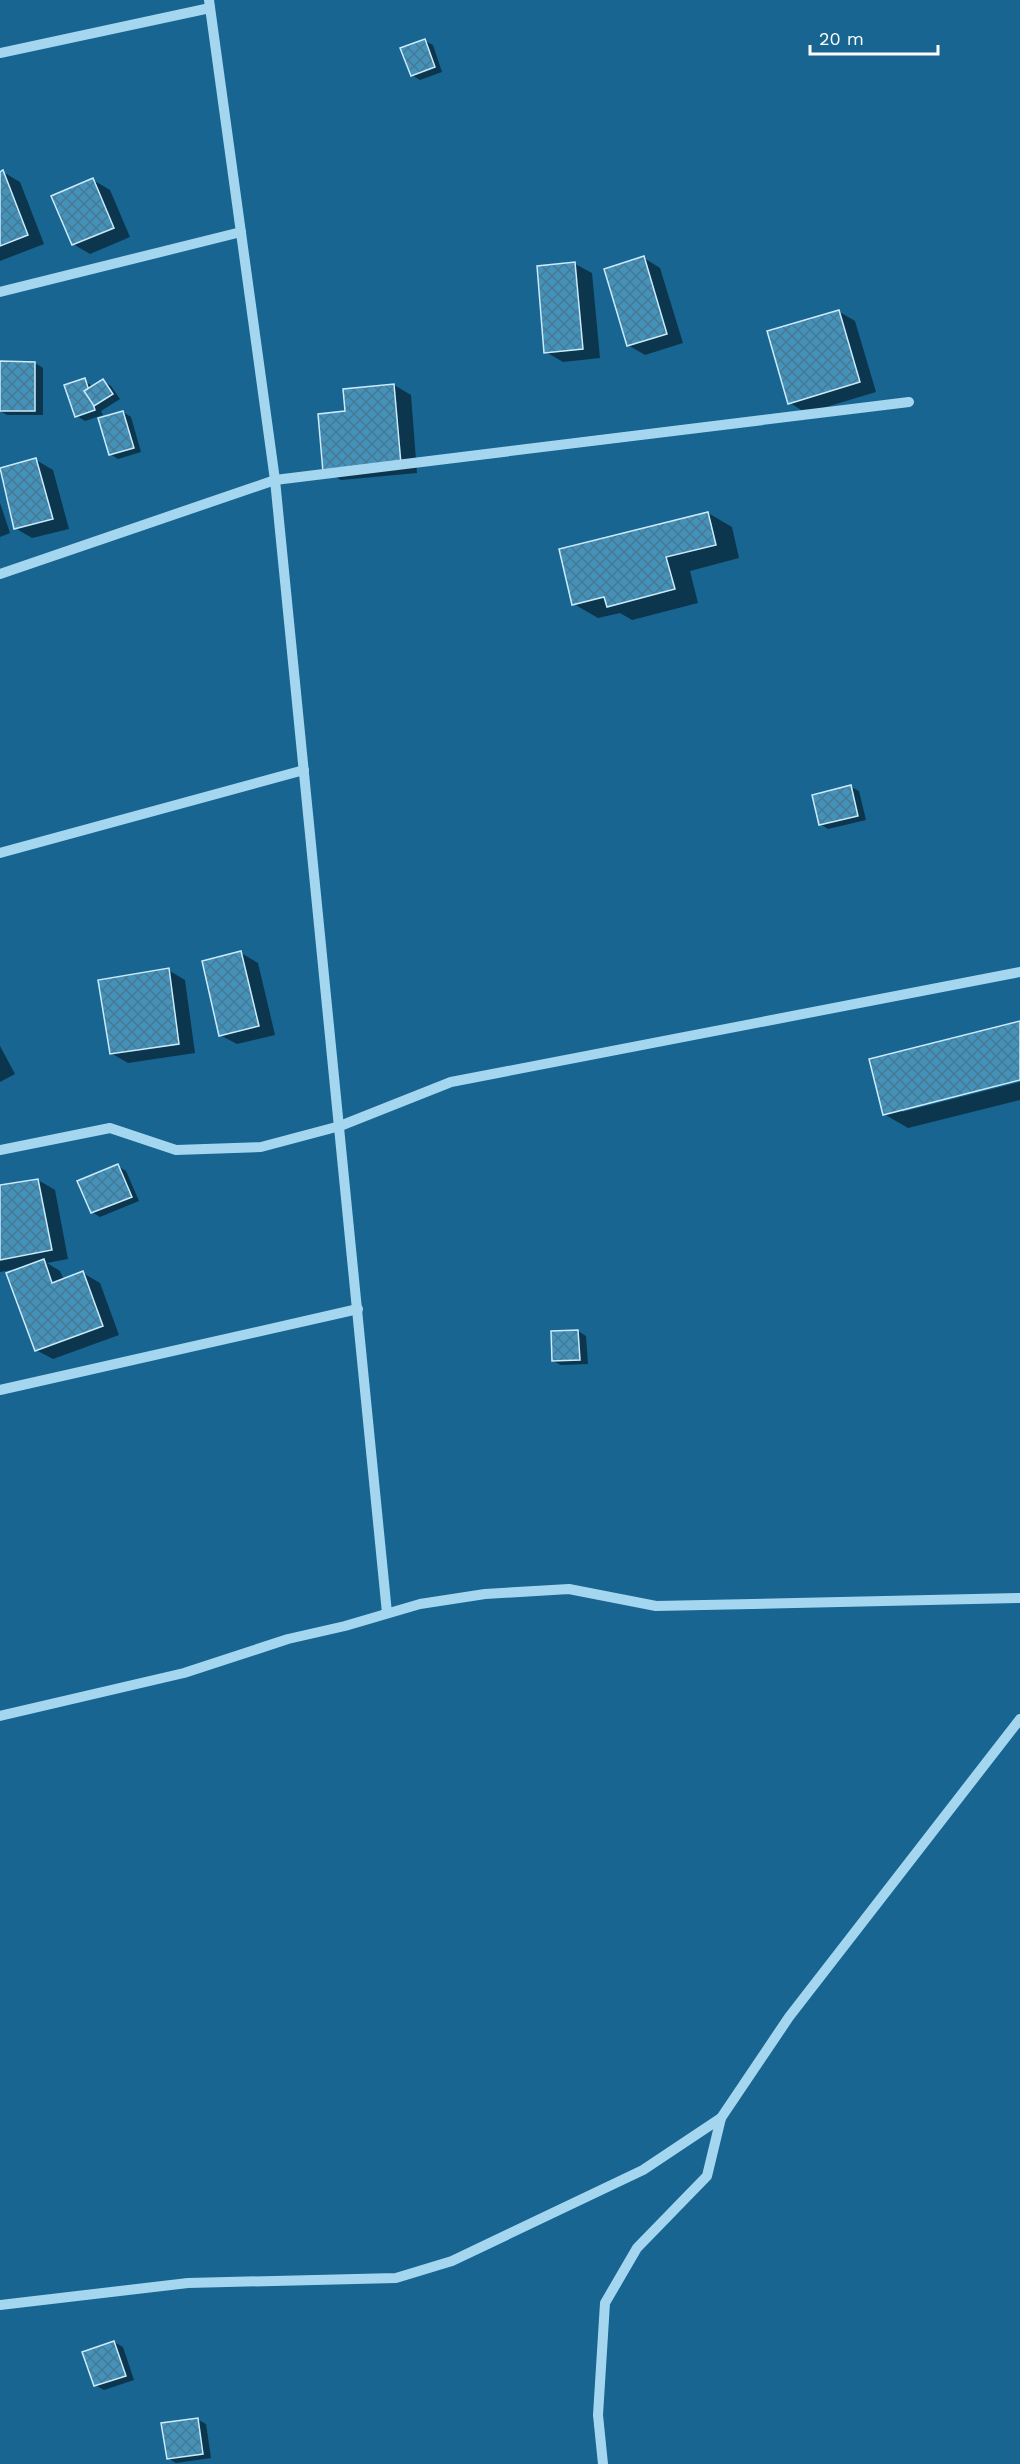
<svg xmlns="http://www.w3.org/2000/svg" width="1020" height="2464" font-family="'Work Sans',sans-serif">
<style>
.shadow{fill:#0007}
.building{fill:url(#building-cross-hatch);stroke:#cbebfb;stroke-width:1.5}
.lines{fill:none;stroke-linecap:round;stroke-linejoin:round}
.minor{stroke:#a5d6f0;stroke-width:10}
</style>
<defs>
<pattern id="building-cross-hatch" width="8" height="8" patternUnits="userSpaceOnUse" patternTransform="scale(1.5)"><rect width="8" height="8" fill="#4491b9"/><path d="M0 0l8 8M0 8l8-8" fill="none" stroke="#477993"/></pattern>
</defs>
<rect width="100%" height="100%" fill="#176590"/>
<g class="shadow">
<path d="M425 41 433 45 442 72 420 80 412 75Z"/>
<path d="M3 172 20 182 44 244 0 261V173Z"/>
<path d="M93 180 110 190 130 237 90 254 73 244Z"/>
<path d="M644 258 660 268 683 343 645 355 628 345Z"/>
<path d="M575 264 592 273 600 358 563 362 546 352Z"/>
<path d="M838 311 855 321 876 392 806 413 790 403Z"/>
<path d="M0 363H35L43 368V415H7L0 411Z"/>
<path d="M84 380 93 387 103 381 111 386 120 399 101 411 103 415 85 421 77 416Z"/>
<path d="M394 385 411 395 417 473 341 480 324 471Z"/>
<path d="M123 412 131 417 141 452 118 459 110 454Z"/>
<path d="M36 460 53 470 69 529 32 538 15 528 0 470Z"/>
<path d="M0 503 10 533 0 537Z"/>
<path d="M708 513 732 527 739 558 690 571 698 603 632 620 620 613 598 618 574 604Z"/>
<path d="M851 787 859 791 866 820 828 829 820 824Z"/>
<path d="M241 953 258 963 275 1035 237 1044 220 1035Z"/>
<path d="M168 970 185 980 195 1053 128 1063 111 1053Z"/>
<path d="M1020 1022V1079L902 1108V1112L1020 1082V1100L908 1128 884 1114Z"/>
<path d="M0 1046 15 1074 0 1082Z"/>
<path d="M118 1166 126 1171 139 1201 100 1217 92 1212Z"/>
<path d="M38 1180 55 1190 68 1259 47 1263 60 1271 64 1280 83 1273 100 1283 119 1335 53 1359 36 1350 16 1269 0 1272V1187Z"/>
<path d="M578 1331 586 1336 588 1364 561 1365 553 1361Z"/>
<path d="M114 2342 123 2347 134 2380 104 2390 95 2385Z"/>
<path d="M197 2419 206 2424 211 2458 176 2463 168 2458Z"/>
</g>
<g class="building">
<path d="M425 39 435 67 411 76 400 48Z"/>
<path d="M3 170 28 235 0 246V172Z"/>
<path d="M93 178 114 228 72 245 51 196Z"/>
<path d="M644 256 667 334 627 346 604 269Z"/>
<path d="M575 262 583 349 544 353 537 266Z"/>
<path d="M839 310 860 382 788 404 767 331Z"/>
<path d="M0 361 35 362V411H0Z"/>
<path d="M85 378 95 410 75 417 64 385Z"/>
<path d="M103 379 113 394 94 406 84 391Z"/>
<path d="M394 384 401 464 323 472 318 414 345 411 343 389Z"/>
<path d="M123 411 134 448 109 455 98 418Z"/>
<path d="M36 458 53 519 14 529 0 468Z"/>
<path d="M708 512 716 545 666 557 675 589 607 607 604 597 572 605 559 549Z"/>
<path d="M851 785 858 816 819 825 812 795Z"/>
<path d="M241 951 259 1026 219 1036 202 961Z"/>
<path d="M169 968 179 1044 110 1054 98 980Z"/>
<path d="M1020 1021V1080L883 1115 869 1059Z"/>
<path d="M118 1164 132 1197 91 1213 77 1181Z"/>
<path d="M38 1179 52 1250 0 1260V1185Z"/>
<path d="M44 1259 52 1283 83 1271 103 1326 35 1351 6 1273Z"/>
<path d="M578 1330 580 1360 552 1361 551 1331Z"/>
<path d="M114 2341 126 2376 94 2386 82 2352Z"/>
<path d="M198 2418 203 2454 167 2459 161 2423Z"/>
</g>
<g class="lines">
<g class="minor">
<path d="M209 0 275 480 387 1613"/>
<path d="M0 53 210 8"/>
<path d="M0 292 241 232"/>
<path d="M0 574 275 480 909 402"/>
<path d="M0 853 304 770"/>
<path d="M0 1150 110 1128 176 1150 261 1147 340 1126 451 1082 1020 972"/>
<path d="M0 1390 358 1309"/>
<path d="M0 1716 184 1673 288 1639 345 1626 420 1604 485 1594 569 1589 656 1606 1020 1598"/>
<path d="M0 2305 188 2283 396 2278 452 2261 643 2170 721 2118 789 2017 1020 1719"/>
<path d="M603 2464 598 2415 605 2303 637 2248 707 2176 721 2118"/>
</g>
</g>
<path d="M810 45v9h128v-9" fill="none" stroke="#ffffff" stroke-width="3"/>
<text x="819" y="45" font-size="18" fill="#ffffff" stroke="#176590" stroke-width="4.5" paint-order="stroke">20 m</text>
</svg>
